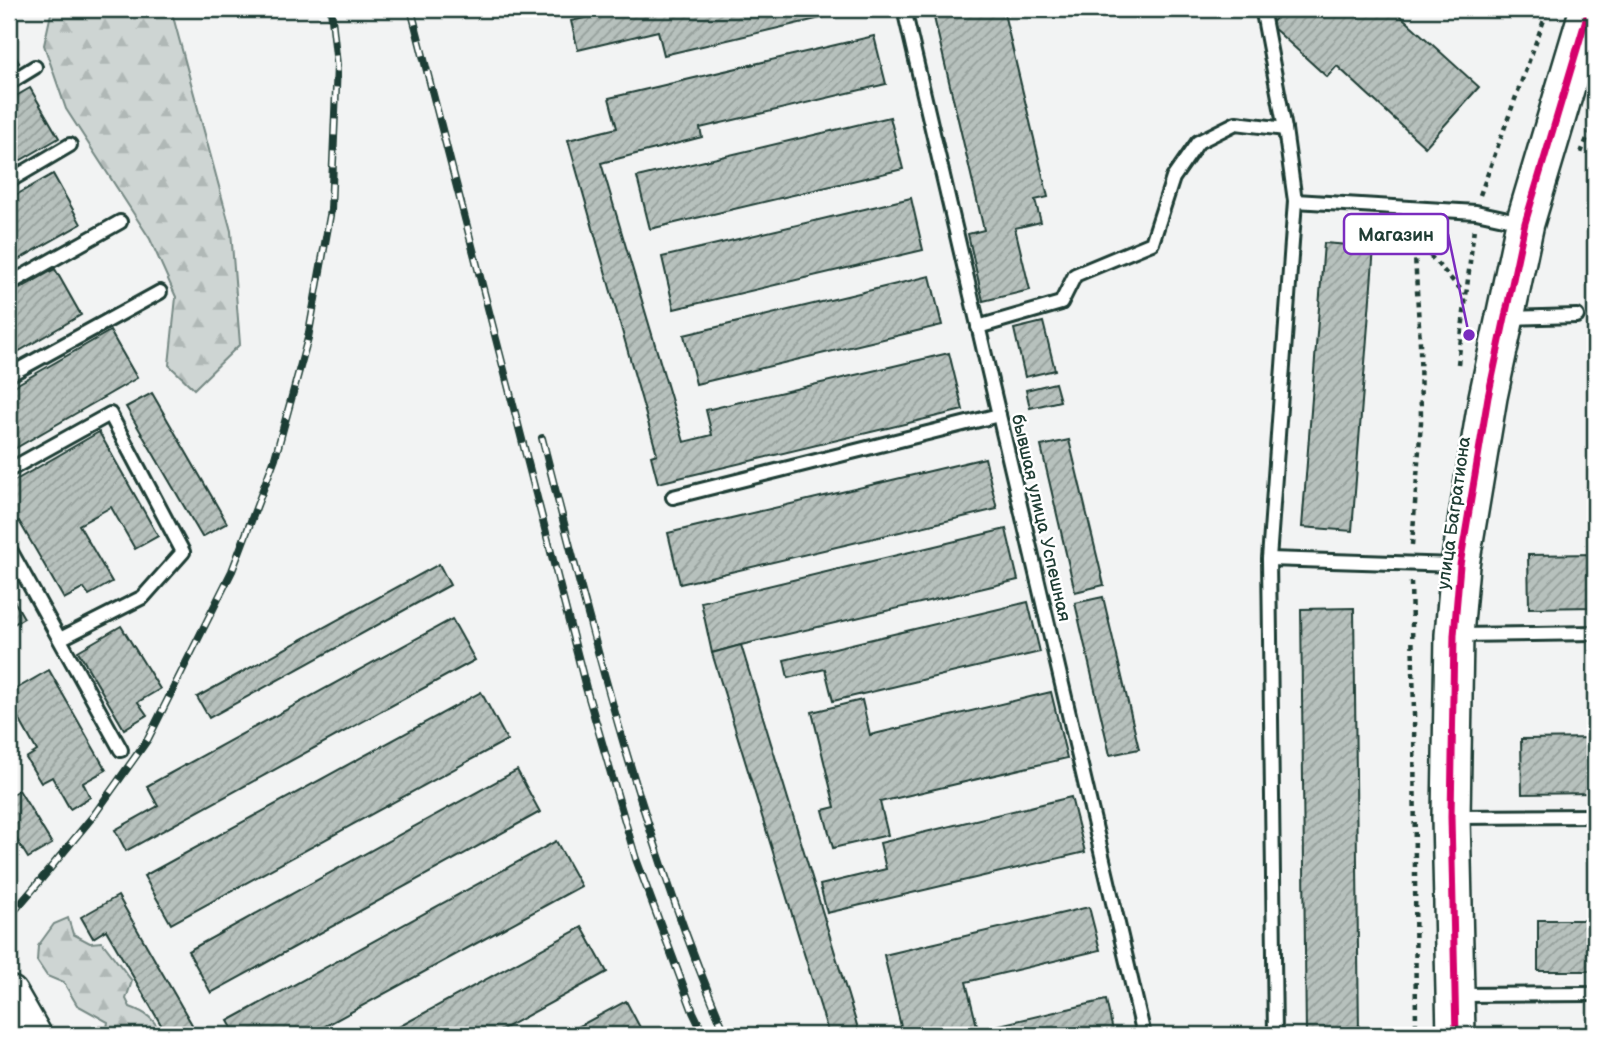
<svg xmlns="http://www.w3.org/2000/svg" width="1604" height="1044" font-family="'Balsamiq Sans',sans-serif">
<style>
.forest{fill:url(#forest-firs);stroke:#768984;stroke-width:2}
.building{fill:url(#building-hatch);stroke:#1f3d34;stroke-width:2}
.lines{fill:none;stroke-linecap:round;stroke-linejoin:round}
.lane-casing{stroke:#1f3d34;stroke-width:18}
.secondary-casing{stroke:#1f3d34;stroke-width:42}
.path{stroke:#1f3d34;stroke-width:4.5;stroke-dasharray:5 5;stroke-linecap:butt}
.lane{stroke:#fff;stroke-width:12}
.secondary{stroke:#fff;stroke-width:37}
.rail-casing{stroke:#1f3d34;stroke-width:8}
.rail{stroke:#fff;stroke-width:5;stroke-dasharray:16;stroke-linecap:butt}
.cycleway-casing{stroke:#fff;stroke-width:11}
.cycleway{stroke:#d6006c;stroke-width:7}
.labels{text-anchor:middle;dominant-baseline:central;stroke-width:5;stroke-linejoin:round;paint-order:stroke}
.street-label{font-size:18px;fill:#1f3d34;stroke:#fff}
.leader{fill:none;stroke:#7b2cbf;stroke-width:2.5}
.callout-dot{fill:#7b2cbf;stroke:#fff;stroke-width:2.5}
.callout{fill:#fff;stroke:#7b2cbf;stroke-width:2.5}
.callout-label{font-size:19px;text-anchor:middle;font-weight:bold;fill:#1f3d34}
</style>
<defs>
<pattern id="forest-firs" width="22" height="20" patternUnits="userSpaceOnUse" patternTransform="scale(1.75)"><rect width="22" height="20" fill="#ced5d3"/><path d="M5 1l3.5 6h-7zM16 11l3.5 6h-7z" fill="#b0b8b6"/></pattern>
<pattern id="building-hatch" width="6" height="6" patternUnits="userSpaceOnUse" patternTransform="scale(1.75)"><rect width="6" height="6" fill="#b7c1bd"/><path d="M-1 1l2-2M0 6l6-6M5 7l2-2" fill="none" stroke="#949e9a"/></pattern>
</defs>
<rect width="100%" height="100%" fill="#f2f3f3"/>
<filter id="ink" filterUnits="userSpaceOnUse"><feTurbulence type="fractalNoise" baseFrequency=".0143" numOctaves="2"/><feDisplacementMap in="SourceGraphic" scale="14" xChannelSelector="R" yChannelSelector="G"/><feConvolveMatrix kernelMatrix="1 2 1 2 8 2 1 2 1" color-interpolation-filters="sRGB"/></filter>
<g filter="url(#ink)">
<g class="forest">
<path d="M52 9H171L231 231 240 344 194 389 169 365 176 297 150 239 66 109 44 45Z"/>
<path d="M68 918 73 934 90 943 102 942 132 981 126 999 130 1007C147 1013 154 1019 162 1035H106L108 1022 77 1005 64 983 47 976 37 961 38 946 54 924Z"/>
</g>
<g class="building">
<path d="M624 9H859L664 55 658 31 578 50 571 21Z"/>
<path d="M932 9H1003L1048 197 1035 200 1041 222 1015 228 1030 290 983 301 968 234 984 230Z"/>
<path d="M1284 9H1393L1479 87 1425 147 1337 66 1327 77 1270 25Z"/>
<path d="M874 36 886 84 700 128 702 137 601 163 684 442 712 435 706 410 949 353 963 410 658 483 651 456 657 454 568 140 617 128 609 98Z"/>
<path d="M9 45 19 63 9 69Z"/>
<path d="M30 88 59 138 9 167V100Z"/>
<path d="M890 117 903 169 650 229 637 177Z"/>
<path d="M53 174 81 224 9 265V199Z"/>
<path d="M911 198 923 250 674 309 662 257Z"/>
<path d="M1324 243 1374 247 1352 531 1302 527Z"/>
<path d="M55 269 81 315 9 357V295Z"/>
<path d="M930 276 942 325 696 384 684 335Z"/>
<path d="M1043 322 1055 370 1025 377 1014 329Z"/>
<path d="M110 331 137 378 9 452V389Z"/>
<path d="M1055 383 1060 401 1030 408 1026 390Z"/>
<path d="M152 393 227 523 202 537 126 407Z"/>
<path d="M99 432 158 536 135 549 111 507 79 525 112 582 89 595 84 588 64 599 19 521 9 526V484Z"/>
<path d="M1069 440 1104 585 1075 592 1041 446Z"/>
<path d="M985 458 997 509 680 584 668 533Z"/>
<path d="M1006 529 1018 580 741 645 712 653 701 602Z"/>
<path d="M1595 554V607L1529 608 1528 555Z"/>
<path d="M439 564 450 585 209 718 197 697Z"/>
<path d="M9 592 24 618 9 627Z"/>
<path d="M1103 597 1139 749 1110 755 1075 603Z"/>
<path d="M1028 602 1040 652 833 701 825 669 788 678 784 660Z"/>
<path d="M1354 608 1359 1035H1306L1301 609Z"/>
<path d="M452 619 475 660 126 851 115 830 158 806 147 786Z"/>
<path d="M121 626 160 689 138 702 147 715 124 729 78 651Z"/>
<path d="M741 645 860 1035H829L712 653Z"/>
<path d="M49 670 106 770 83 783 90 797 70 809 52 777 41 783 26 758 37 751 9 701V693Z"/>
<path d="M481 692 507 740 171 924 144 876Z"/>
<path d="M1051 692 1067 758 880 802 888 835 833 848 823 810 835 807 812 712 862 700 870 735Z"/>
<path d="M1595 738V793L1522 794 1521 739Z"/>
<path d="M517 770 540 812 211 993 188 951Z"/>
<path d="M19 790 52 844 28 858 9 827V796Z"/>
<path d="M1071 797 1085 852 827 913 820 885 886 869 880 843Z"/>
<path d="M556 841 581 886 309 1035H236L228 1021Z"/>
<path d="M118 896 198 1035H167L106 930 93 938 81 917Z"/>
<path d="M1089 907 1100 950 966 982 978 1030 1106 1000 1114 1035H903L884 955Z"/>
<rect x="1538" y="920" width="57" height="51"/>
<path d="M582 927 607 972 492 1035H384Z"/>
<path d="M626 1001 644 1035H563Z"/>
</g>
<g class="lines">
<defs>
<g id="lane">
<path d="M904 9 1144 1035"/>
<path d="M1267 9 1263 13 1285 129 1295 201 1269 559 1275 1035"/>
<path d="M9 83 35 67"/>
<path d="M9 181 70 145"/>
<path d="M1295 201 1476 212 1522 222"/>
<path d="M9 284 120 222"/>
<path d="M1507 318 1577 316"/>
<path d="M978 327 1061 303 1075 275 1152 243 1173 178 1198 142 1236 123 1285 129"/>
<path d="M9 375 160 292"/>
<path d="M9 470 110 414 183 552 143 597 60 639"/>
<path d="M673 497 999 415"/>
<path d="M9 548 121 750"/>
<path d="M1269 559 1456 565"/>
<path d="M1458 635 1595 633"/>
<path d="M1455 817 1595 816"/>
<path d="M1460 995 1595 994"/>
</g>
<g id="secondary">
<path d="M9 995 32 1035"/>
<path d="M1456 1035 1451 817 1454 635 1460 565 1488 397 1525 223 1589 9"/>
</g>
</defs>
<use href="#lane" class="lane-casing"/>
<use href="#secondary" class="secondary-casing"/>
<g class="path">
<path d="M1581 153 1595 119"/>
<path d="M1480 195 1548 9"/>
<path d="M1403 226 1465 294"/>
<path d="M1458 364 1474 228"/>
<path d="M1412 545 1421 422 1420 343 1414 238"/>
<path d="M1411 582 1414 712 1416 1035"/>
</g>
<use href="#lane" class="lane"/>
<use href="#secondary" class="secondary"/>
<defs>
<g id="rail">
<path d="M411 9 586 688 636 859 693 1012 704 1035"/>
<path d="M542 438C594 640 644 843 726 1035"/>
<path d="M9 917 34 888 94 815 148 739 232 571 275 458 308 338 331 210 337 65 331 9"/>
</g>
</defs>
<use href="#rail" class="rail-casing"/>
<use href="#rail" class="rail"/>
<defs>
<path id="cycleway" d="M1456 1035 1451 817 1454 635 1460 565 1488 397 1525 223 1589 9"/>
</defs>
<use href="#cycleway" class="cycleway-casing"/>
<use href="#cycleway" class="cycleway"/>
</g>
</g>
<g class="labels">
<g class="street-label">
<text transform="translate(1454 513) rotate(-82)">улица Багратиона</text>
<text transform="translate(1041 518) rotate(77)">бывшая улица Успешная</text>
</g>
</g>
<path class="leader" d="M1469 335L1448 234"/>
<circle class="callout-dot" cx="1469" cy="335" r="7"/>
<rect class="callout" x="1344" y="214" width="104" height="40" rx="7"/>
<g class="callout-label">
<text x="1396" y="241">Магазин</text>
</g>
<rect width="1604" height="1044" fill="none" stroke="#fff" stroke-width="35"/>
<rect x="18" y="18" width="1569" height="1009" fill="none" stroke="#1f3d34" stroke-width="2.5" filter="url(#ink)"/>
</svg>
